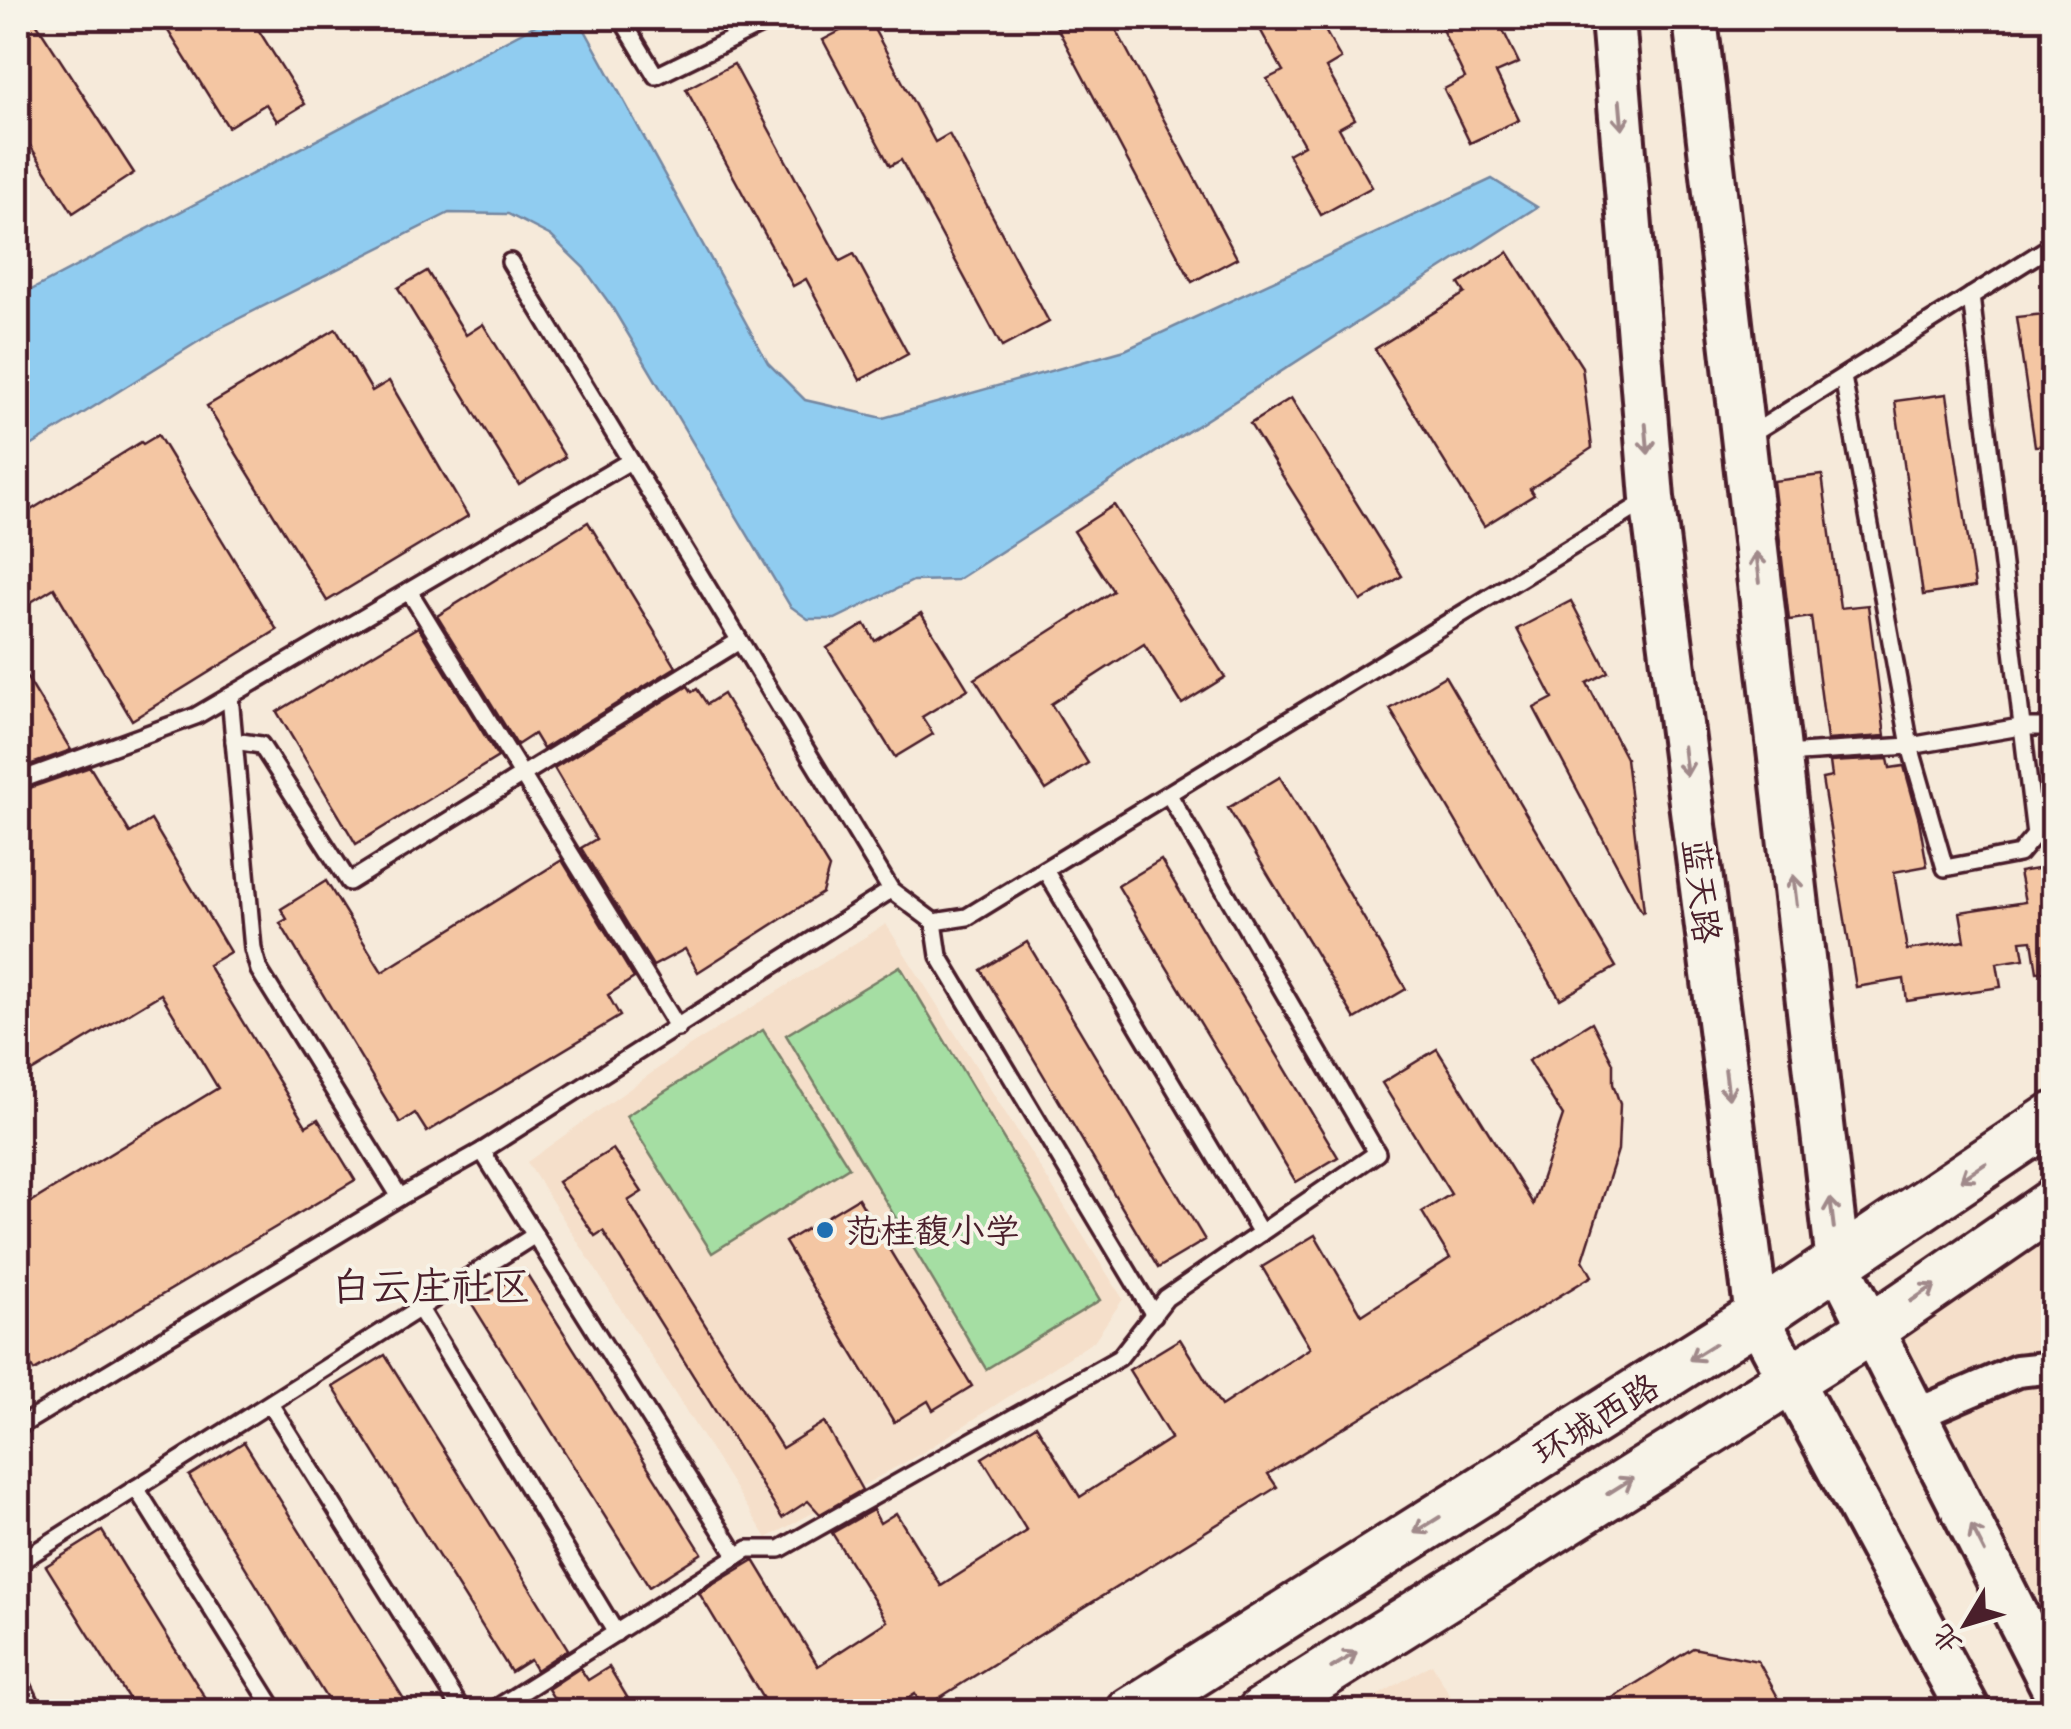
<svg xmlns="http://www.w3.org/2000/svg" width="2071" height="1729" font-family="'Patrick Hand','LXGW WenKai TC',sans-serif">
<style>
.built{fill:#f5dfca}
.green{fill:#a5dea3;stroke:#787e67;stroke-width:2.5}
.water{fill:#90ccf0;stroke:#7487a1;stroke-width:2.5}
.building{fill:#f4c6a3;stroke:#4a1f2b;stroke-width:2.5}
.lines{fill:none;stroke-linecap:round;stroke-linejoin:round}
.lane-casing{stroke:#4a1f2b;stroke-width:22}
.street-casing{stroke:#4a1f2b;stroke-width:38}
.secondary-casing{stroke:#4a1f2b;stroke-width:50}
.primary-casing{stroke:#4a1f2b;stroke-width:55}
.lane{stroke:#f7f3e8;stroke-width:15}
.street{stroke:#f7f3e8;stroke-width:30}
.secondary{stroke:#f7f3e8;stroke-width:42}
.primary{stroke:#f7f3e8;stroke-width:48}
.oneway{stroke:#a0898a}
.poi-dot{fill:#1f6fb2;stroke:#f7f3e8;stroke-width:4}
.labels{text-anchor:middle;dominant-baseline:central;stroke-width:8;stroke-linejoin:round;paint-order:stroke}
.street-label{font-size:35px;fill:#4a1f2b;stroke:#f7f3e8}
.poi-label{font-size:35px;fill:#4a1f2b;stroke:#f7f3e8;text-anchor:start}
.quarter-label{font-size:40px;fill:#4a1f2b;stroke:#f7f3e8}
</style>
<rect width="100%" height="100%" fill="#f6eada"/>
<filter id="ink" filterUnits="userSpaceOnUse"><feTurbulence type="fractalNoise" baseFrequency=".01" numOctaves="2"/><feDisplacementMap in="SourceGraphic" scale="20" xChannelSelector="R" yChannelSelector="G"/><feConvolveMatrix kernelMatrix="1 2 1 2 8 2 1 2 1" color-interpolation-filters="sRGB"/></filter>
<g filter="url(#ink)">
<g class="built">
<path d="M886 924 1123 1299 1094 1341 922 1453 767 1538 527 1162 688 1047Z"/>
<path d="M2053 1232V1630L1903 1335Z"/>
<path d="M1432 1664 1459 1711H1351Z"/>
</g>
<g class="green">
<path d="M900 966 1100 1300 986 1369 786 1035Z"/>
<path d="M763 1030 849 1167 712 1253 626 1116Z"/>
</g>
<path class="water" d="M549 18H577L580 21 768 363 805 400 883 418 1125 350 1492 179 1537 207 957 580 913 581 835 619H808L790 606 612 307 584 268 551 236 508 214 449 213 220 328 18 454V297Z"/>
<g class="building">
<path d="M18 18H33L134 173 73 213 18 127Z"/>
<path d="M160 18H251L305 104 277 121 266 104 228 127Z"/>
<path d="M865 18H868L935 142 949 134 1049 322 1002 347 901 160 890 166 823 40Z"/>
<path d="M1052 18H1110L1237 258 1192 282Z"/>
<path d="M1286 18H1318L1341 59 1326 68 1355 119 1339 128 1372 187 1321 215 1288 154 1304 145 1267 79 1283 71 1261 31Z"/>
<path d="M1460 18H1497L1519 63 1496 73 1519 120 1470 143 1444 89 1465 78 1441 27Z"/>
<path d="M734 64 840 261 854 254 908 354 860 380 806 279 793 286 686 89Z"/>
<path d="M1508 252 1582 367 1592 448 1530 489 1534 495 1484 526 1375 349 1465 293 1459 284Z"/>
<path d="M427 271 466 335 483 324 565 457 519 485 398 288Z"/>
<path d="M2054 313V445L2035 446 2016 317Z"/>
<path d="M336 329 372 391 389 381 468 516 327 601 207 406Z"/>
<path d="M1947 394 1975 587 1923 595 1895 401Z"/>
<path d="M1291 398 1402 576 1361 601 1250 424Z"/>
<path d="M158 435 277 630 132 720 54 588 18 610V518L141 442 143 444Z"/>
<path d="M1822 475 1840 608 1868 605 1885 736 1827 740 1811 617 1789 620 1773 481Z"/>
<path d="M1114 505 1225 677 1182 704 1144 644 1051 704 1088 763 1046 790 975 679 1113 591 1074 531Z"/>
<path d="M588 522 676 667 543 749 534 734 517 745 437 616Z"/>
<path d="M1571 601 1608 672 1587 683 1626 758 1644 911 1642 912 1534 708 1553 698 1517 629Z"/>
<path d="M921 613 968 689 922 717 933 734 895 757 827 648 865 624 875 641Z"/>
<path d="M418 627 498 757 356 844 277 712Z"/>
<path d="M18 663 71 750 18 769Z"/>
<path d="M1445 676 1616 967 1560 999 1390 709Z"/>
<path d="M688 686 692 692 697 689 707 704 723 694 829 868 822 893 698 972 685 949 653 966 581 848 596 839 554 768Z"/>
<path d="M1888 759 1890 768 1904 766 1919 820 1927 866 1894 872 1907 950 1965 941 1960 912 2025 902 2019 872 2054 866V971L2037 972 2032 940 2021 941 2024 959 1997 963 2001 987 1907 1001 1904 979 1856 987 1822 779 1832 777 1830 762Z"/>
<path d="M90 767 130 833 151 820 230 952 208 965 306 1126 318 1119 355 1180 34 1371 18 1343V1210L218 1088 161 994 18 1080V792Z"/>
<path d="M1280 777 1406 989 1355 1019 1228 808Z"/>
<path d="M562 860 634 978 608 995 620 1016 427 1132 415 1113 400 1123 280 923 287 919 281 909 326 881 382 972Z"/>
<path d="M1161 860 1338 1157 1296 1182 1118 886Z"/>
<path d="M1027 942 1205 1240 1158 1268 981 970Z"/>
<path d="M1592 1022 1613 1063V1084L1620 1104 1618 1150 1583 1260 1592 1276 1268 1474 1277 1487 923 1708 915 1694 887 1712H771L699 1593 754 1560 818 1666 887 1621 832 1533 873 1510 880 1523 896 1513 941 1586 1027 1531 982 1458 1036 1425 1080 1497 1171 1438 1129 1370 1180 1339 1221 1406 1310 1348 1262 1267 1315 1235 1362 1315 1450 1258 1422 1212 1451 1194 1382 1083 1437 1049 1533 1204 1563 1116 1528 1061Z"/>
<path d="M613 1149 642 1192 628 1201 782 1448 824 1422 862 1490 820 1514 808 1501 782 1518 603 1231 595 1236 558 1182Z"/>
<path d="M858 1198 972 1386 933 1410 928 1401 894 1422 785 1242Z"/>
<path d="M525 1271 702 1553 649 1587 472 1304Z"/>
<path d="M385 1355 568 1649 536 1670 530 1660 511 1672 333 1387Z"/>
<path d="M244 1442 412 1712H335L189 1476Z"/>
<path d="M102 1531 214 1712H137L46 1566Z"/>
<path d="M1693 1648 1758 1661 1786 1712H1590Z"/>
<path d="M609 1667 636 1712H536L555 1700 548 1689 580 1668 588 1680Z"/>
</g>
<g class="lines">
<defs>
<g id="lane">
<path d="M621 18 656 76 775 18"/>
<path d="M510 262 891 890 934 922 967 917 1648 500"/>
<path d="M1843 377 1910 746 1945 868 2019 854 2035 835 1971 296"/>
<path d="M1748 436 2054 244"/>
<path d="M409 591 678 1028"/>
<path d="M230 696 253 949 259 970 400 1197"/>
<path d="M234 741 261 745 349 882 739 641"/>
<path d="M1784 754 1910 746 2020 727H2054"/>
<path d="M18 781 196 716 630 461"/>
<path d="M1045 870 1261 1233"/>
<path d="M934 922 939 956 1154 1315"/>
<path d="M482 1151 737 1556"/>
<path d="M420 1309 616 1633"/>
<path d="M270 1404 463 1712"/>
<path d="M18 1427 400 1197 482 1151 891 890"/>
<path d="M136 1488 276 1712"/>
<path d="M18 1563 535 1235"/>
<path d="M18 1677 35 1712"/>
<path d="M490 1712 748 1549H780L1119 1358 1166 1298 1377 1153 1169 795"/>
</g>
<path id="street" d="M1915 1415 2017 1371 2054 1367"/>
<g id="secondary">
<path d="M1613 18 1652 498 1757 1317 1969 1712"/>
<path d="M1695 18 1838 1263 2054 1689"/>
</g>
<g id="primary">
<path d="M1131 1712 1757 1317 2054 1117"/>
<path d="M1262 1712 1871 1329 2054 1203"/>
</g>
</defs>
<use href="#lane" class="lane-casing"/>
<use href="#street" class="street-casing"/>
<use href="#secondary" class="secondary-casing"/>
<use href="#primary" class="primary-casing"/>
<use href="#lane" class="lane"/>
<use href="#street" class="street"/>
<use href="#secondary" class="secondary"/>
<use href="#primary" class="primary"/>
</g>
<defs><path id="oneway-shaft" d="M-6 0H5M1.5-3L5.5 0L1.5 3" fill="none" stroke-width="1.6" stroke-linecap="round" stroke-linejoin="round" transform="scale(2.5)"/></defs>
<g class="oneway">
<use href="#oneway-shaft" transform="translate(1621 115) rotate(85)"/>
<use href="#oneway-shaft" transform="translate(1647 439) rotate(85)"/>
<use href="#oneway-shaft" transform="translate(1758 567) rotate(-97)"/>
<use href="#oneway-shaft" transform="translate(1685 761) rotate(83)"/>
<use href="#oneway-shaft" transform="translate(1795 890) rotate(-97)"/>
<use href="#oneway-shaft" transform="translate(1727 1084) rotate(83)"/>
<use href="#oneway-shaft" transform="translate(1973 1172) rotate(146)"/>
<use href="#oneway-shaft" transform="translate(1832 1213) rotate(-97)"/>
<use href="#oneway-shaft" transform="translate(1923 1293) rotate(-34)"/>
<use href="#oneway-shaft" transform="translate(1702 1352) rotate(148)"/>
<use href="#oneway-shaft" transform="translate(1620 1486) rotate(-32)"/>
<use href="#oneway-shaft" transform="translate(1427 1525) rotate(148)"/>
<use href="#oneway-shaft" transform="translate(1978 1539) rotate(-117)"/>
<use href="#oneway-shaft" transform="translate(1344 1660) rotate(-32)"/>
</g>
</g>
<circle class="poi-dot" cx="825" cy="1230" r="10"/>
<g class="labels">
<g class="street-label">
<text transform="translate(1702 891) rotate(83)">蓝天路</text>
<text transform="translate(1596 1419) rotate(-32)">环城西路</text>
</g>
<g class="poi-label">
<text x="845" y="1230">范桂馥小学</text>
</g>
<g class="quarter-label">
<text x="431" y="1285">白云庄社区</text>
</g>
</g>
<rect width="2071" height="1729" fill="none" stroke="#f7f3e8" stroke-width="60"/>
<rect x="30" y="30" width="2011" height="1669" fill="none" stroke="#4a1f2b" stroke-width="4" filter="url(#ink)"/>
<g transform="translate(1966 1624) rotate(232)" stroke="#f7f3e8" stroke-width="8" paint-order="stroke">
<path d="M0-8L18 38L0 25L-18 38Z" fill="#4a1f2b"/>
<text y="-15" font-size="28" font-weight="bold" text-anchor="middle" fill="#4a1f2b">北</text>
</g>
</svg>
